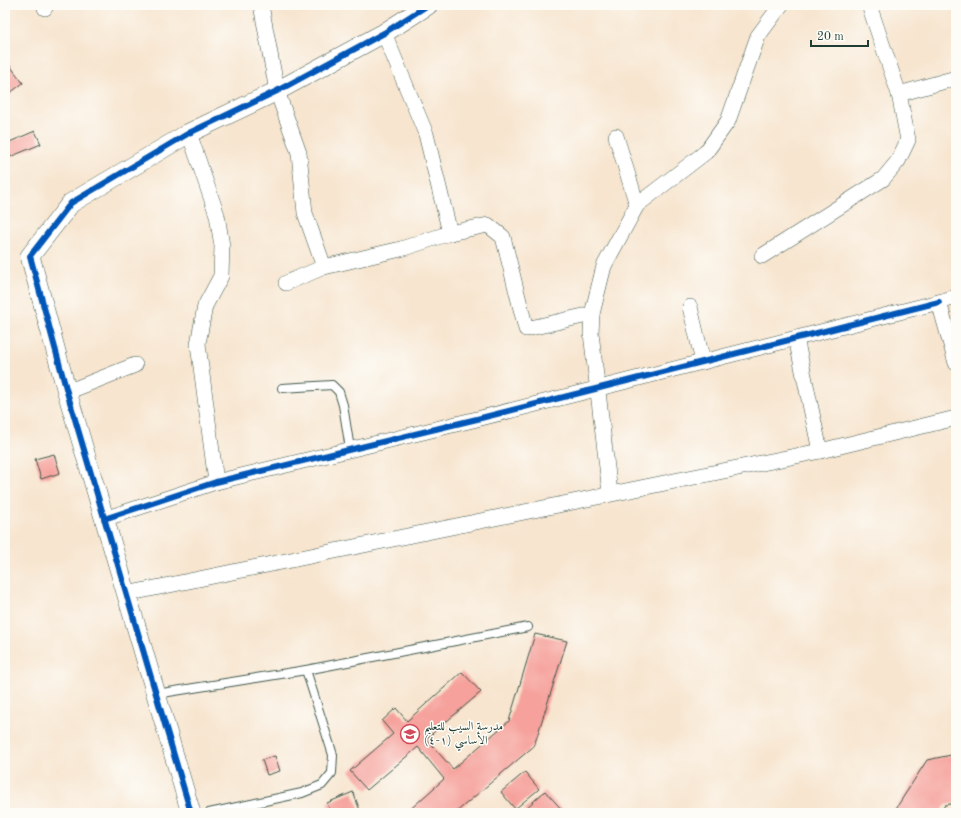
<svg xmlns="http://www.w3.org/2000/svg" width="961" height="818" font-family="'Old Standard TT',Amiri,serif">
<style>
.building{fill:#f6a19b}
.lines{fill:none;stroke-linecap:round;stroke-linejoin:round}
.service-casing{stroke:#3f564b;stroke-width:10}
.minor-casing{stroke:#3f564b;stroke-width:16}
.tertiary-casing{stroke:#3f564b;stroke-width:20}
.service{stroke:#fff;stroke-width:8}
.minor{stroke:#fff;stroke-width:15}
.tertiary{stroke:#fff;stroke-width:19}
.cycleway-casing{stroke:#fdfcf7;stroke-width:8}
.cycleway{stroke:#0057b8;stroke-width:6}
.labels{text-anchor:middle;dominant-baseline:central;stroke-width:3;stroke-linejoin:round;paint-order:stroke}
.poi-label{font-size:12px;fill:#1f3d34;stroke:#fdfcf7;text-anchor:start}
</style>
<rect width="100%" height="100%" fill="#fdfcf7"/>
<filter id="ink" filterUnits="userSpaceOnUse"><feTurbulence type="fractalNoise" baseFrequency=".025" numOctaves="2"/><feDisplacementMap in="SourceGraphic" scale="8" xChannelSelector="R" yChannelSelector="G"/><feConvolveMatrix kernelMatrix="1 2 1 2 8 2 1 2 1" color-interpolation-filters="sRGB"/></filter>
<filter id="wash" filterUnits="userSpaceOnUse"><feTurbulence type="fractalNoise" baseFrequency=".012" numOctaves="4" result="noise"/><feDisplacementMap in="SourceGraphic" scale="16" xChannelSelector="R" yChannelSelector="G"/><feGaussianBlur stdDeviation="0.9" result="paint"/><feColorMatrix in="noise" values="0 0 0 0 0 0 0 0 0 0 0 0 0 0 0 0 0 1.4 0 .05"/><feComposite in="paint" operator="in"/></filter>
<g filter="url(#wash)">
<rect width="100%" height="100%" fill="#f7e5cf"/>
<g id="blocks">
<g class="building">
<path d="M5 59 23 83 5 97Z"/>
<path d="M35 131 41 144 5 159V144Z"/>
<path d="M54 454 60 473 41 479 35 459Z"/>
<path d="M535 634 567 641 534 746 455 813H406L444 779 418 747 367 790 350 771 393 734 382 721 396 708 407 721 462 672 481 692 426 739 453 769 509 721Z"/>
<path d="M956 754V803L945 805 940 813H893L927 760Z"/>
<path d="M275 756 280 771 267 775 262 760Z"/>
<path d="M525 772 539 789 515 809 501 792Z"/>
<path d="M545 791 565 813H527L524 810Z"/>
<path d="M353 792 361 813H331L327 803Z"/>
</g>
</g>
</g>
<g filter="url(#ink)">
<use href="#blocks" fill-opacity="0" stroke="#3f564b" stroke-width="1"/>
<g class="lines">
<defs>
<g id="service">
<path d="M282 388 332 385 339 392 343 405 350 449"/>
<path d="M306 670 528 627"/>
<path d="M156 694 306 670 333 755 332 773 322 785 302 793 209 813"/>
</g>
<g id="minor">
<path d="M45 5V8"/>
<path d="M261 5 277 91 299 153 305 213 324 267"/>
<path d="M384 33 426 134 450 233"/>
<path d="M899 94 956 78"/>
<path d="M189 133 217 215 222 246 221 276 205 306 198 344 216 482"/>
<path d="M616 136 637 205"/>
<path d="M762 256 883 179 898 161 908 140 899 94 869 5"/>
<path d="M286 283 324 267 401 249 450 233 488 225 503 237 526 329 592 314"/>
<path d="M956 297 939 302 956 363"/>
<path d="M690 307 703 362"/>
<path d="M796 338 820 451"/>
<path d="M67 392 135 365"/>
<path d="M610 493 591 333 592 314 604 266 637 205 706 152 728 121 758 36 781 5"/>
<path d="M104 519 216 482 477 419 939 302"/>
<path d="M126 594 820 451 956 418"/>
</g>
<path id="tertiary" d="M191 813 67 392 30 256 71 203 189 133 277 91 384 33 428 5"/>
</defs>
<use href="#service" class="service-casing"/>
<use href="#minor" class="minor-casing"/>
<use href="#tertiary" class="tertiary-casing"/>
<use href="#service" class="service"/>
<use href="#minor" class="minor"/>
<use href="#tertiary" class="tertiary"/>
<defs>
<g id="cycleway">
<path d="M104 519 216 482 477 419 939 302"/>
<path d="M191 813 67 392 30 256 71 203 189 133 277 91 384 33 428 5"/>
</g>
</defs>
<use href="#cycleway" class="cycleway-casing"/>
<use href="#cycleway" class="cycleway"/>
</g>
</g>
<defs>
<symbol id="school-ring" viewBox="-11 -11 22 22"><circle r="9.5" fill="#fdfcf7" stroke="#d1495b" stroke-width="1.5"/><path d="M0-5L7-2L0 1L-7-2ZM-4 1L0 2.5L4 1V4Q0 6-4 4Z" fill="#d1495b"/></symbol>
</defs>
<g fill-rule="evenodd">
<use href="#school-ring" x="399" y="723" width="22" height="22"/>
</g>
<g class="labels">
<g class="poi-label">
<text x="424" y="727">مدرسة السيب للتعليم<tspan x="424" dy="14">الأساسي (١-٤)</tspan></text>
</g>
</g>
<rect width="961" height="818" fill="none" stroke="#fdfcf7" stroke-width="20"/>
<path d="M811 40v6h57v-6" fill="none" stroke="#1f3d34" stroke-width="2"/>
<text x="817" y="40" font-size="12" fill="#1f3d34" stroke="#fdfcf7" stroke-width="3" paint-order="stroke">20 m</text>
</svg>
